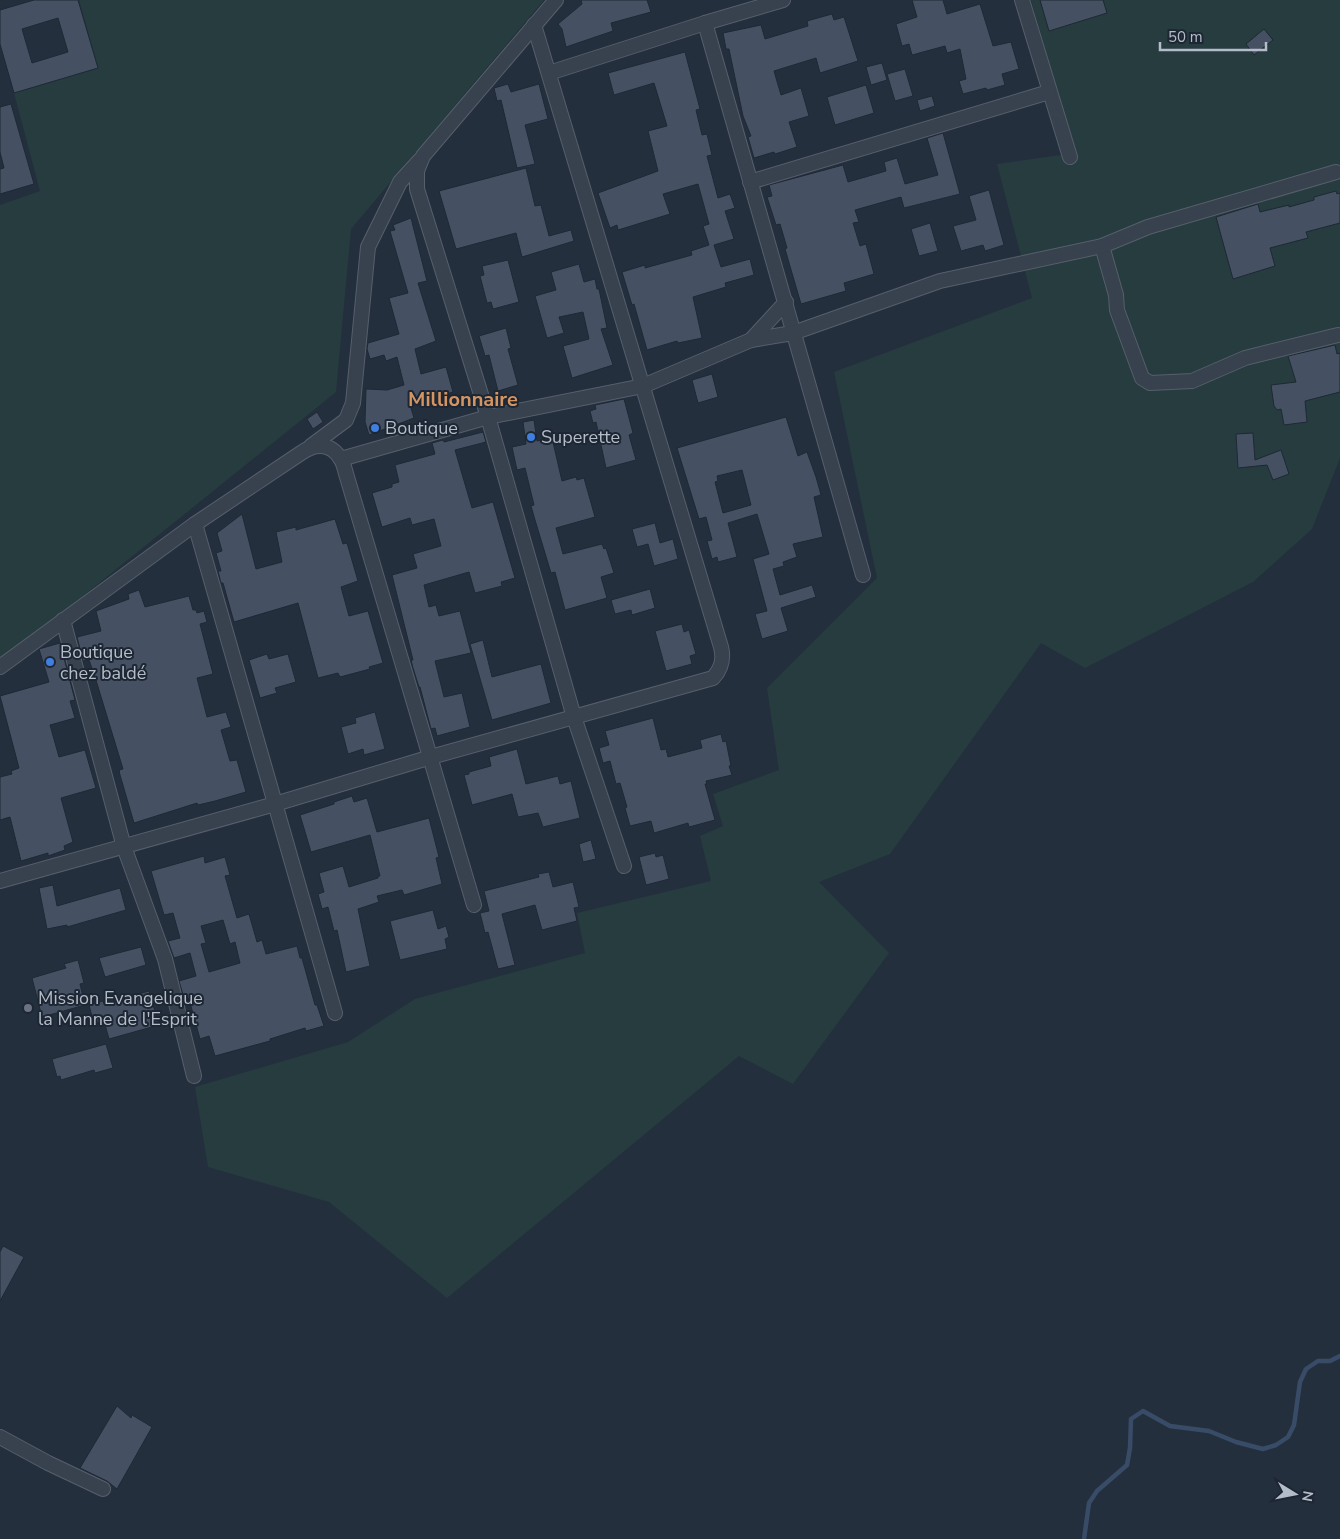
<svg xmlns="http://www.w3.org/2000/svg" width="1340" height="1539" font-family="'Nunito Sans',sans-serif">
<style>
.green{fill:#263c3f}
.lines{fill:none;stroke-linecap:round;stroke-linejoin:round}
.stream{stroke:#394c67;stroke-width:4.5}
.building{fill:#455162;stroke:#1f2835;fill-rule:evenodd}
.minor-casing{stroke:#565f6c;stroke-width:16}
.minor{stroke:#38414e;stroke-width:14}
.shop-dot{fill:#3f7fe0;stroke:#1d2633;stroke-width:2}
.worship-dot{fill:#6b7280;stroke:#1d2633;stroke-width:2}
.labels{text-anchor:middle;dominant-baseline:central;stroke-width:4;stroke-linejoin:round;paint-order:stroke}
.poi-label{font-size:18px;fill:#b4bcc9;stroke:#1d2633;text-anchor:start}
.quarter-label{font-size:20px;font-weight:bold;fill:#d59563;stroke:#1d2633}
</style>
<rect width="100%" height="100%" fill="#242f3e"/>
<g class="green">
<path d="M79 0H544L351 229 336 392 0 663V205L40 191 14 93 98 68Z"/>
<path d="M1031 0H1340V458L1312 529 1253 582 1085 668 1041 643 890 854 819 882 889 953 793 1084 739 1056 447 1298 329 1202 208 1167 195 1087 348 1042 415 999 585 953 577 913 711 881 700 836 723 826 713 794 779 770 767 688 877 578 834 372 1032 298 997 164 1075 153Z"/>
</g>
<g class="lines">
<path class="stream" d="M1084 1539 1089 1503 1097 1491 1127 1465 1130 1448 1131 1419 1143 1411 1170 1426 1209 1431 1236 1442 1263 1449 1276 1445 1288 1437 1294 1425 1300 1382 1306 1369 1318 1361H1330L1340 1356"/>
</g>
<g class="building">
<path d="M34 0H78L98 68 14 93 0 44V10ZM58 18 68 52 32 63 22 29Z"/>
<path d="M581 0H647L651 12 611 23 613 31 566 47 562 29 558 24 582 4Z"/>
<path d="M912 0H943L947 14 980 4 993 46 1011 42 1019 69 1002 74 1005 85 987 90 986 88 963 94 959 81 966 79 960 49 947 53 945 46 912 55 909 44 902 46 896 24 917 17Z"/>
<path d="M1040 0H1103L1107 13 1049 31Z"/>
<path d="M832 14 834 20 844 17 858 61 820 73 816 58 774 71 781 95 801 88 809 116 789 122 797 147 775 154 774 152 754 158 748 137 751 136 743 116 729 49H726L723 33 761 25 765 39 808 26 807 21Z"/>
<path d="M1264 29 1273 40 1254 55 1246 44Z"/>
<path d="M685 52 700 109 696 110 702 135 707 134 712 155 707 156 718 198 730 194 735 208 725 211 734 239 714 245 721 267 750 259 754 275 725 283 726 287 693 297 702 338 678 343 677 341 647 350 634 304 632 305 622 272 645 265V268L692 255 691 251 709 245 703 226 709 224 698 184 663 194 670 214 618 230 617 225 610 228 598 193 658 171 648 131 667 126 654 83 614 95 608 73Z"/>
<path d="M882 63 887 80 871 85 866 67Z"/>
<path d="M905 69 913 96 895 101 887 74Z"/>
<path d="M508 84 511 92 539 84 548 119 525 125 535 164 517 168 501 100 497 101 494 88Z"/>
<path d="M866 85 874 113 835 125 827 97Z"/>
<path d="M932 96 935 106 920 111 917 100Z"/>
<path d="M11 104 34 184 0 194V169L4 168 0 152V107Z"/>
<path d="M943 133 960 194 904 208 901 197 855 210 859 222 853 223 860 246 866 244 874 274 844 283 846 291 801 304 785 249 787 248 780 224 776 225 767 197 772 196 769 185 843 165 848 182 886 171 884 162 897 158 905 184 938 175 927 138Z"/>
<path d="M526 168 535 206 541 205 549 236 571 230 574 241 522 257 516 233 456 249 439 191Z"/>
<path d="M989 190 1004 245 985 251 983 245 961 251 953 226 976 220 969 196Z"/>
<path d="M1336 191 1337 194 1340 193V223L1306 232 1308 238 1270 248 1275 266 1233 279 1216 217 1258 204 1260 212 1289 205V207L1314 200V197Z"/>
<path d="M411 218 427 281 418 283 436 341 415 349 421 374 446 367 453 392 410 405 414 418 369 435 365 422 366 389 387 390 404 385 397 357 386 361 384 355 370 359 367 349 368 343 399 334 389 298 408 293 390 231 395 230 393 225Z"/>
<path d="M930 223 938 251 919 256 911 229Z"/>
<path d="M508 260 519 302 493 309 491 302 487 303 480 276 484 275 482 266Z"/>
<path d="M579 264 584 282 595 279 597 289H599L607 328 601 329 613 365 572 378 563 346 589 339 583 312 559 317 564 333 547 338 535 296 556 290 551 272Z"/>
<path d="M506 328 511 348 508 349 518 385 498 391 489 355 485 356 479 336Z"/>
<path d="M1335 345 1337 354 1340 353V392L1305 401 1307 422 1284 425 1281 409 1277 410 1274 406 1271 385 1296 382 1288 356Z"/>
<path d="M712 374 718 397 698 403 692 380Z"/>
<path d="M624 399 633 433 629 435 636 460 606 468 596 422 593 423 590 411 596 409 595 405Z"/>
<path d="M317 412 323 422 313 429 307 419Z"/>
<path d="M786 417 798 456 807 452 816 477 821 495 814 497 823 537 793 544 797 557 783 562 784 566 773 569 780 595 812 585 816 597 781 608 788 631 762 639 755 614 767 611 753 559 769 554 757 514 728 523 737 557 718 562 717 557 712 559 707 541 712 540 706 517 699 519 677 448ZM742 470 751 505 723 513 715 482 718 481 717 476Z"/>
<path d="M534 420 537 441 552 438 562 481 576 477 577 480 584 478 595 517 556 528 563 554 602 544 604 549 606 548 614 573 601 577 607 598 565 610 555 572 551 573 535 520 531 506 534 505 525 468 517 470 512 447 526 444 523 422Z"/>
<path d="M483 432 486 442 455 450 472 508 493 502 515 578 501 582 502 586 475 593 469 572 424 585 429 607 436 605 439 616 460 611 471 653 435 661 444 697 462 693 470 727 437 736 435 728 431 729 420 687H419L413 668 411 660H413L392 575 417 568 413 554 441 546 434 519 412 525 410 518 382 527 372 493 392 487V484L399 482 395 465 435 454 432 443 443 440 444 442Z"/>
<path d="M1253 433 1255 460 1281 450 1289 474 1273 480 1267 465 1238 468 1236 434Z"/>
<path d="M242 514 256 569 282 562 276 532 296 527V530L335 519 343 544 347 543 358 581 341 587 349 616 368 611 383 663 369 667 370 669 340 677 338 673 318 678 298 603 234 622 223 583H221L218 571H221L216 553 222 551 217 533Z"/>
<path d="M655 523 660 543 673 539 678 559 654 566 648 544 637 547 632 529Z"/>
<path d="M650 589 655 608 632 615 631 610 615 614 611 600Z"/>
<path d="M139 590 145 607 189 596 193 610H196L197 613 204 611 207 622 200 624 213 674 197 678 207 717 226 712 231 727 221 730 230 761 237 760 246 792 215 801 198 805 197 803 134 823 120 775 119 770 123 769 95 677 89 660 83 661 77 637 101 631 96 611 129 599 128 594Z"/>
<path d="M682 624 684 632 689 630 696 654 690 656 692 664 666 671 655 631Z"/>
<path d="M483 640 492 677 541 664 551 703 492 720 470 644Z"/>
<path d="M60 643 75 700 70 701 75 718 50 725 59 757 85 750 96 788 61 798 73 842 64 846 65 850 48 856V853L21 861 10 817 0 820V777L12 774 11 771 19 768 0 696 49 682 39 649Z"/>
<path d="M267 654 269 659 288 654 296 682 275 688 277 693 260 698 249 660Z"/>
<path d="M375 712 385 749 364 755 363 749 348 754 341 727 356 723 355 718Z"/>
<path d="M653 718 661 750 666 749 668 757 702 748 700 740 721 734 723 742 726 741 731 766H729L732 775 706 781 707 784H705L715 820 689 827 688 823 654 833 651 821 630 826 625 808 627 807 620 783 616 784 610 761 603 763 599 748 609 745 605 731Z"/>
<path d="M517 749 526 784 558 776 560 784 571 781 580 818 543 827 538 813 518 817 512 794 472 805 464 775 469 774V772L491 766 489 757Z"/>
<path d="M352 796 354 802 367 798 377 832 429 818 439 857 436 858 442 884 404 895 402 890 377 896 379 902 358 909 370 966 346 972 337 930 334 931 328 907 322 909 318 894 324 892 319 873 343 866 349 887 378 878V876H380L370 835 311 852 300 815 334 804V802Z"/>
<path d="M591 840 596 859 583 862 579 844Z"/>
<path d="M655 853 656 857 663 855 669 879 646 885 639 857Z"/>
<path d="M204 856 205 863 225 857 230 875 225 876 237 918 249 914 257 942 262 940 266 954 297 946 300 958H302L315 1005H317L324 1026 306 1031 305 1028 270 1039V1041L215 1056 209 1036 200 1039 189 999 187 997 184 998 179 981 196 976 190 953 174 958 168 941 180 938 173 913 164 915 151 871ZM223 920 230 944 235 942 240 963 209 972 201 944 206 943 201 926Z"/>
<path d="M549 872 553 887 573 882 579 907 574 908 577 921 542 930 535 905 502 914 515 965 498 969 488 932 485 933 480 913 489 911 484 891 539 877 538 874Z"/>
<path d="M53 885 57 906 120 888 126 910 67 927V925L47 929 39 888Z"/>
<path d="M433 910 438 929 446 926 449 937 445 939 447 949 400 960 390 921Z"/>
<path d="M141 947 146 965 105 977 99 958Z"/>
<path d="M78 960 84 983 80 984 85 1005 42 1017 32 978 66 968 64 964Z"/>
<path d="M149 991 159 1025 109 1039 104 1021 94 1024 89 1005 103 1001 104 1004Z"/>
<path d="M106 1044 113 1068 95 1073 94 1070 61 1080 60 1076 57 1077 52 1059Z"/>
<path d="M3 1246 24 1257 0 1301V1252Z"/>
<path d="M117 1406 131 1418 132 1415 152 1427 117 1489 107 1481 80 1468Z"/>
</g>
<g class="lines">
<defs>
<g id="minor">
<path d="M556 0 423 156 417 171V189L488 417 574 717 624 866"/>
<path d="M1022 0 1070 157"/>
<path d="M705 23 863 575"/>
<path d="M549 73 705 23 783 0"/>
<path d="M750 182 1049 92"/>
<path d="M1102 246 1116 295 1117 310 1142 378 1150 383 1192 381 1245 358 1338 335"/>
<path d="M751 340 793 333 940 281 1102 246 1148 227 1336 172"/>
<path d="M311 446 346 420 353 403 368 247 400 182 420 160"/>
<path d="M341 459 488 417 643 386 751 340 786 302"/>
<path d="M195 524 335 1013"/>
<path d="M63 620 124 847 165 959 194 1076"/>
<path d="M0 667 195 524 301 453C314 444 330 442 340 458 344 463 345 471 347 477L474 905"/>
<path d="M0 881 275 804 431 757 713 678C722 668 724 659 721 647L534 25"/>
<path d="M0 1437 48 1463 103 1489"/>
</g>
</defs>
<use href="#minor" class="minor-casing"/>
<use href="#minor" class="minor"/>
</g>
<g class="shop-dot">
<circle cx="375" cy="428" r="5"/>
<circle cx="531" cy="437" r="5"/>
<circle cx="50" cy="662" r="5"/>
</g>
<circle class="worship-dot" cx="28" cy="1008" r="5"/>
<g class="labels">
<g class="poi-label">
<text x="385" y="428">Boutique</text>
<text x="541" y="437">Superette</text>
<text x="60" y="652">Boutique<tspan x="60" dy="21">chez baldé</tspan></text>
<text x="38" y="998">Mission Evangelique<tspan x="38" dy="21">la Manne de l'Esprit</tspan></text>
</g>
<g class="quarter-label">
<text x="463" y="399">Millionnaire</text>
</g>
</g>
<g transform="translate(1295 1494) rotate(100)" stroke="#1d2633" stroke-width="4" paint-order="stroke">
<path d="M0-4L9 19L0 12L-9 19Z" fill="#b4bcc9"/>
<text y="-8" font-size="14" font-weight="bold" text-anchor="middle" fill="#b4bcc9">N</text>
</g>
<path d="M1160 42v8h106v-8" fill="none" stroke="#b4bcc9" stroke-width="2.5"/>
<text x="1168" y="42" font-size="15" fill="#b4bcc9" stroke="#1d2633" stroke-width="4" paint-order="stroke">50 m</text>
</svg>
